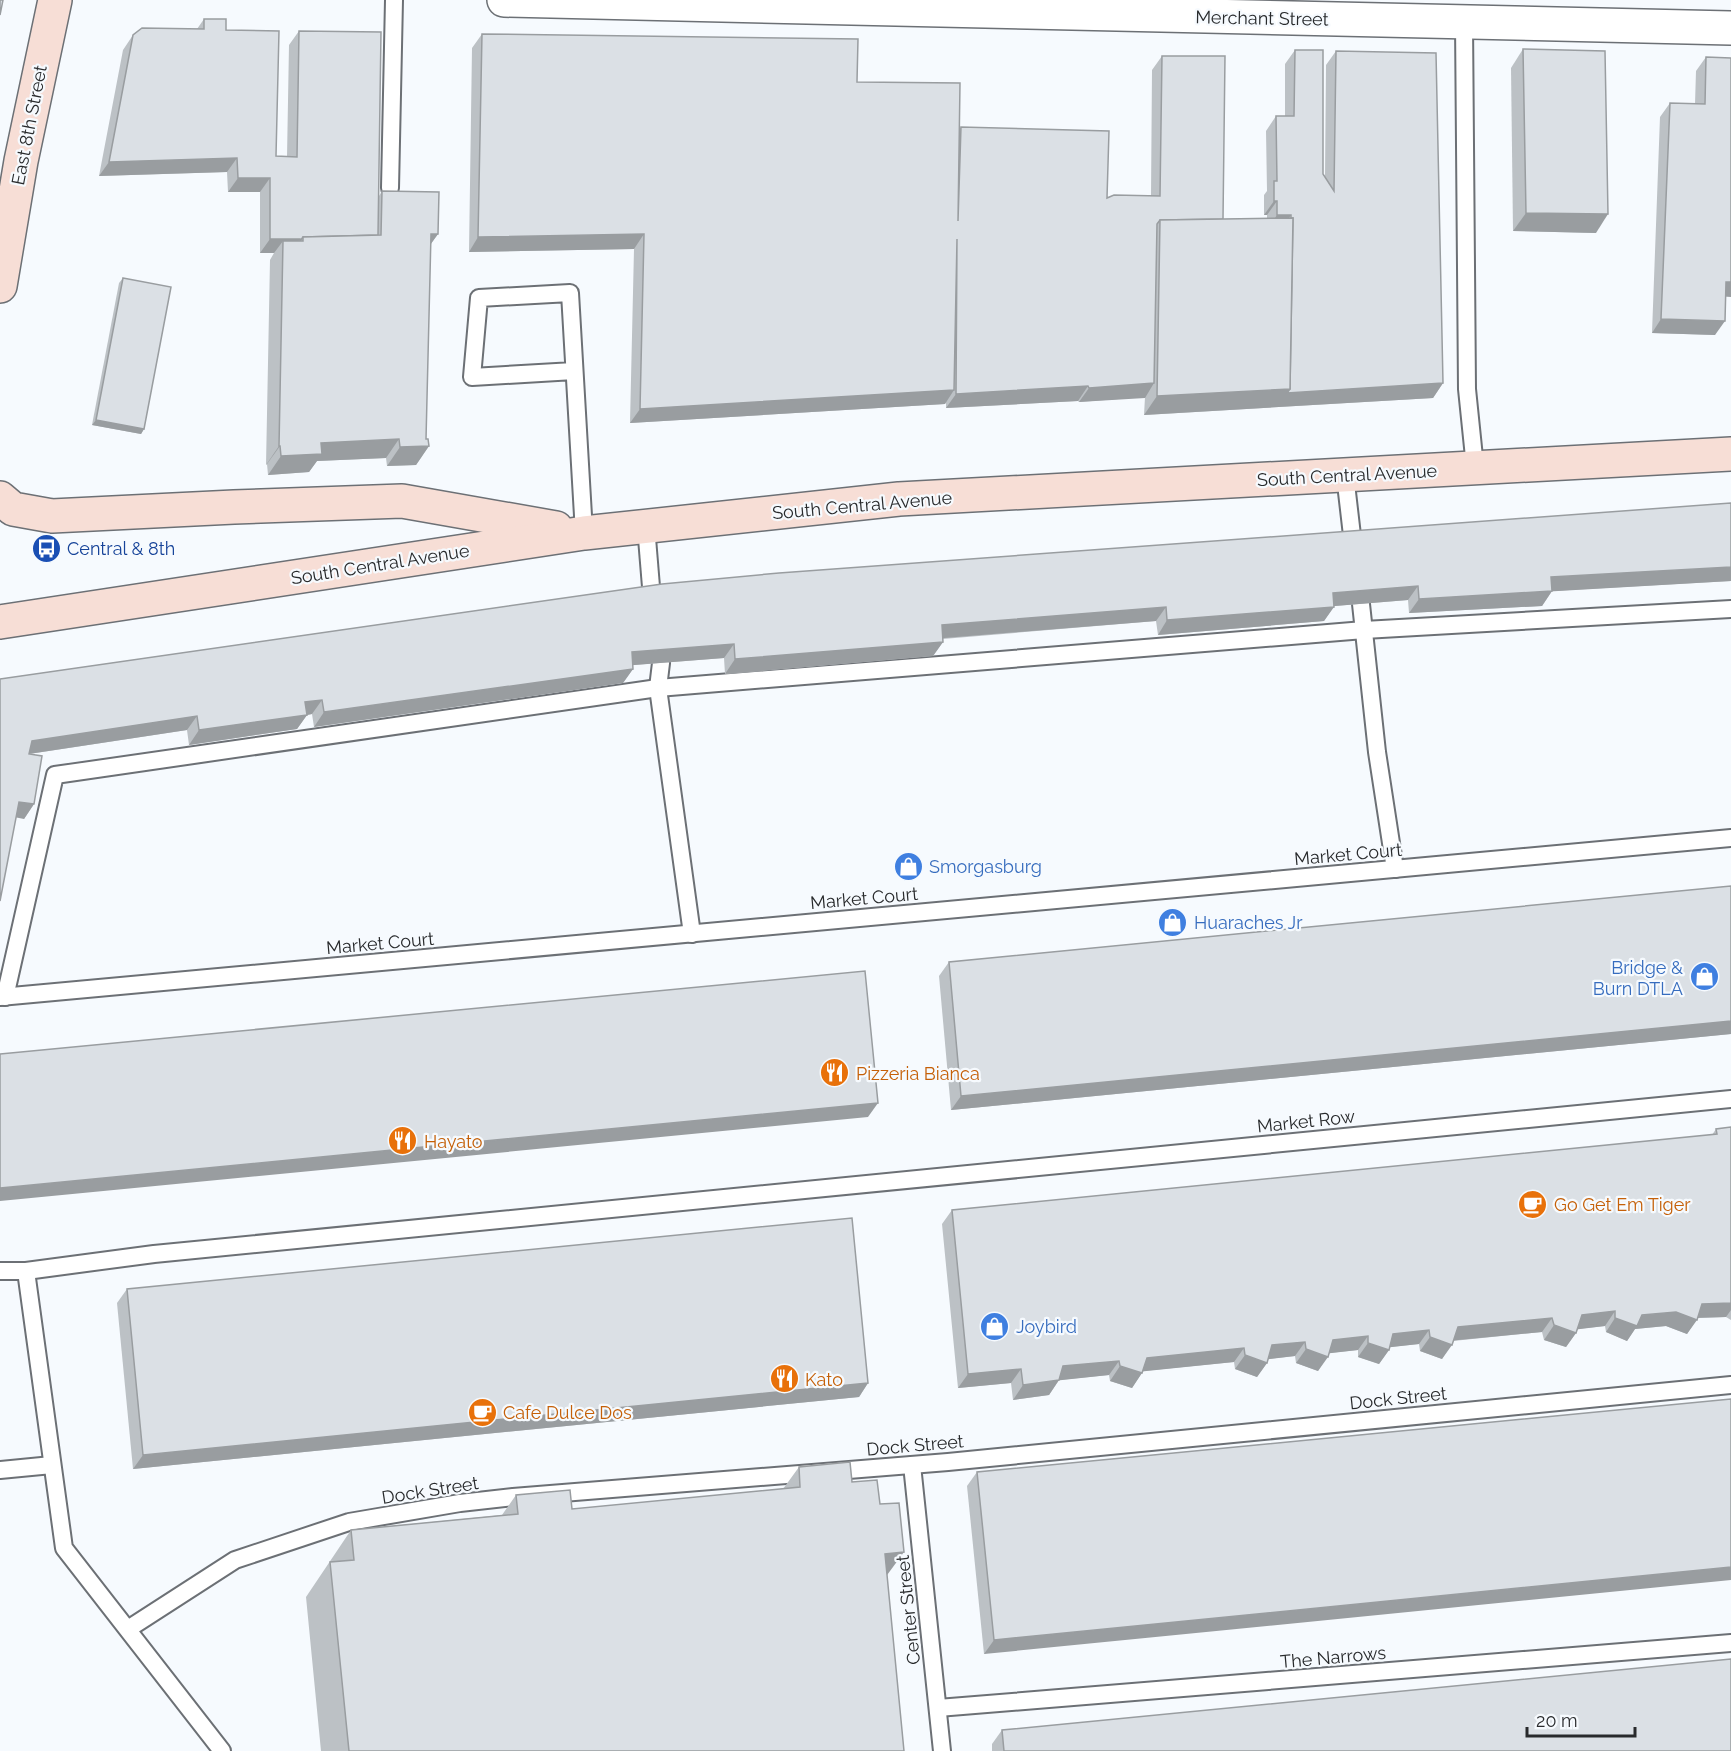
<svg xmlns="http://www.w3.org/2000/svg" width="1731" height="1751" font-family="Raleway,sans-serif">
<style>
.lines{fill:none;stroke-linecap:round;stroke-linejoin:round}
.lane-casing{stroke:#6c7075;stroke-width:20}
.street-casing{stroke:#6c7075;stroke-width:36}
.secondary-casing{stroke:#6c7075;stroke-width:36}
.lane{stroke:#fff;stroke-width:16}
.street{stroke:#fff;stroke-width:33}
.secondary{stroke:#f7ded6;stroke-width:33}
.wall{fill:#bcc1c5}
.shaded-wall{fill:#999da0}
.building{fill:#dbe0e5;stroke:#999da0;stroke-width:1.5}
.labels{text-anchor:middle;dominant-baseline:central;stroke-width:4.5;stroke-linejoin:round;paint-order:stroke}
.street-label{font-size:18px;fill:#282a2c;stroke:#f6fafe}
.transit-label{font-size:18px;fill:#164399;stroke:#f6fafe;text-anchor:start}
.shop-label{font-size:18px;fill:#366cbe;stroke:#f6fafe;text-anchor:start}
.food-label{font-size:18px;fill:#c56008;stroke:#f6fafe;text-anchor:start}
</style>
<rect width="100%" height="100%" fill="#f6fafe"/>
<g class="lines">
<defs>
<g id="lane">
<path d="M1464 22 1467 389 1475 467"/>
<path d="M390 188 394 0"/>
<path d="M574 371 472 377 479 298 570 293C575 373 579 453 584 533"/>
<path d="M1345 475 1353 544"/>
<path d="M646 526 652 599"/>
<path d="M1361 604 1377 752 1395 869"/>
<path d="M661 663 658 688 692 934"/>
<path d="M0 997 1731 838"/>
<path d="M5 997 55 775 658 688 1364 630 1731 609"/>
<path d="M0 1271H26"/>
<path d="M912 1465 942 1751"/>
<path d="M0 1470 52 1465"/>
<path d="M128 1629 235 1560 349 1522 460 1503 513 1497 948 1462 1731 1385"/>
<path d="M938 1708 1731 1643"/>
<path d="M222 1751 64 1548 26 1271 154 1254 1731 1099"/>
</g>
<path id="street" d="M504 0 1731 28"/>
<g id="secondary">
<path d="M0 286 21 161 55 0"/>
<path d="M0 498 13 509 52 516 234 507 402 501 556 528"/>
<path d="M0 622 584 533 899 499 1731 454"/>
</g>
</defs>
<use href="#lane" class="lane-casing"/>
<use href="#street" class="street-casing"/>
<use href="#secondary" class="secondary-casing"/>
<use href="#lane" class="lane"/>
<use href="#street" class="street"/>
<use href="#secondary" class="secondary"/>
</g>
<g class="wall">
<path d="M204 19 226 30 276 156 287 157 289 45 299 31 379 196 382 191 438 234 430 245 426 439 429 446 416 465 387 466 386 458 317 461 309 472 268 475 267 464 266 465 270 260 274 253H260V192H228L227 172 99 176 123 50 133 35 197 29Z"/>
<path d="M482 34 857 82 959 129 961 127 1107 198 1151 196 1152 70 1162 56 1223 219 1267 218V215H1264V195L1267 191 1266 131 1276 116H1285V64L1295 50 1323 174 1325 177 1326 65 1336 51 1443 383 1433 398 1144 415 1145 397 1079 402 1078 401 946 408V402L945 404 630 423 634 249 469 252 472 48Z"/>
<path d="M1523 49 1596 233 1513 231 1511 68Z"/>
<path d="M1706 57 1726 297 1715 335 1652 333 1660 117 1670 103 1695 104 1696 71Z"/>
<path d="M123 278 144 429 141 434 92 425 119 283Z"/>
<path d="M1731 581 1552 591 1542 606 1409 613 1408 600 1334 606 1324 621 1158 635 1156 621 943 639V642L933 656 725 674 724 658 633 665V669L623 683 314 727 312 714 307 715 297 729 189 745 187 730 29 754 34 804 24 819 0 679 662 584Z"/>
<path d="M1731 886V1034L951 1110 939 976 949 962Z"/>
<path d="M1731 1127V1320L1726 1317 1697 1318 1687 1334 1666 1326 1635 1329 1627 1341 1606 1332 1605 1326 1577 1329 1576 1333 1566 1347 1544 1340 1542 1332 1453 1341 1442 1359 1420 1351 1419 1344 1390 1347 1389 1350 1379 1364 1358 1357V1350L1329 1353 1318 1371 1296 1363 1295 1356 1268 1359 1267 1363 1257 1377 1235 1369 1234 1362 1143 1371 1132 1388 1110 1381 1109 1375 1059 1380 1049 1395 1013 1400 1011 1383 958 1388 942 1224 952 1210 1712 1135 1716 1129Z"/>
<path d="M127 1289 868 1383 859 1397 133 1469 117 1303Z"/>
<path d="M1731 1399 984 1654 967 1486 977 1472Z"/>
<path d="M799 1467 852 1482 887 1576 904 1751H321L306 1597 351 1530 502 1515 516 1495 572 1509 783 1489Z"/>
<path d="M1002 1730 1731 1751H992V1744Z"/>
</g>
<g class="shaded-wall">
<path d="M237 158 227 172 99 176 109 162Z"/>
<path d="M238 178H270L260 192H228Z"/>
<path d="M1274 201H1277L1267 215H1264Z"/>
<path d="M1526 213 1608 214 1596 233 1513 231Z"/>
<path d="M1277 215H1291L1281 230H1267Z"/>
<path d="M431 234H438L425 252Z"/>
<path d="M644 234 634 249 469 252 478 237Z"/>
<path d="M270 239H300L290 253 283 241 274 253H260Z"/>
<path d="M1726 282H1731V297L1716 296Z"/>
<path d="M1661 319 1725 321 1715 335 1652 333Z"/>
<path d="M1154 383 1145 398 1079 402 1089 388Z"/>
<path d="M1443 383 1433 398 1144 415 1157 396 1290 389Z"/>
<path d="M1088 386 1078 401 946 408 956 394Z"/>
<path d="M954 390 945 404 630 423 640 409Z"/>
<path d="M96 420 144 429 141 434 92 425Z"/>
<path d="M399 439 386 458 317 461 309 472 268 475 281 456 321 443Z"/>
<path d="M279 446H280L267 464 266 465Z"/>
<path d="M429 446 416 465 387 466 400 447Z"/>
<path d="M1731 567V581L1541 592 1551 577Z"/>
<path d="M1418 586 1408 600 1323 607 1333 593Z"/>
<path d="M1552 591 1542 606 1409 613 1419 599Z"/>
<path d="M1166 607 1156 621 932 639 942 625Z"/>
<path d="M1334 607 1324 621 1158 635 1167 620Z"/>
<path d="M943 642 933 656 725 674 735 659Z"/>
<path d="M734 644 724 658 622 666 632 652Z"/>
<path d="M633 669 623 683 314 727 324 712Z"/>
<path d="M322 700 312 714 307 715 297 729 189 745 199 730 305 702Z"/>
<path d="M197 716 187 730 22 755 32 741Z"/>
<path d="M19 802 34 804 24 819 9 816Z"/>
<path d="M1731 1021V1034L951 1110 961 1096Z"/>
<path d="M878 1103 868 1117 0 1201V1188Z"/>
<path d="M1731 1303V1310L1726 1317 1693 1318 1702 1304Z"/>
<path d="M1615 1311 1605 1326 1572 1330 1582 1315Z"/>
<path d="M1676 1312 1697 1320 1687 1334 1666 1326 1635 1329 1627 1341 1606 1332 1615 1318Z"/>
<path d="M1552 1318 1542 1332 1448 1341 1458 1327Z"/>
<path d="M1554 1325 1576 1333 1566 1347 1544 1340Z"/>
<path d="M1429 1330 1419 1344 1383 1348 1393 1334Z"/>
<path d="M1368 1336 1358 1350 1323 1354 1333 1340Z"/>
<path d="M1430 1337 1452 1345 1442 1359 1420 1351Z"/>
<path d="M1305 1342 1295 1356 1262 1360 1272 1345Z"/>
<path d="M1368 1343 1389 1350 1379 1364 1358 1357Z"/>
<path d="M1244 1348 1234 1362 1137 1372 1142 1373 1132 1388 1110 1381 1120 1366 1147 1358Z"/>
<path d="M1306 1349 1328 1357 1318 1371 1296 1363Z"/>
<path d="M1245 1355 1267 1363 1257 1377 1235 1369Z"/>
<path d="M1119 1361 1109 1375 1053 1381 1063 1366Z"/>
<path d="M1021 1369 1011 1383 958 1388 968 1374Z"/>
<path d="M1059 1380 1049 1395 1013 1400 1023 1385Z"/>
<path d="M868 1383 859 1397 133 1469 143 1455Z"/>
<path d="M904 1552 879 1586 885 1554Z"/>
<path d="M1731 1567V1580L984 1654 994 1640Z"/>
</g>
<g class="building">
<path d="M0 0H3L0 15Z"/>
<path d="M204 19H226V30L279 31 276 156 297 157 299 31 381 32 378 235 303 237 300 241V239H270V178H238L237 158 109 162 133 35 142 28 204 29Z"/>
<path d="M482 34 858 39 857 82 960 83 958 221 961 127 1109 131 1107 198 1114 195 1160 196 1162 56H1225L1223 219 1160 220 1157 224 1154 383 1089 388 1088 386 956 394 957 239 954 390 640 409 644 234 478 237Z"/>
<path d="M1523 49 1605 51 1608 214 1526 213Z"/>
<path d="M1295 50H1323V174L1334 191 1336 51 1436 53 1443 383 1287 393 1290 389 1293 218H1291V215H1277V201H1274V181H1277L1276 116H1294Z"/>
<path d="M1706 57 1731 58V282H1726L1725 321 1661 319 1670 103 1705 104Z"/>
<path d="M382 191 439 192 438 234H431L426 439H428L429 446 400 447 399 439 321 443 322 454 281 456 280 446H279L283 241H303V237L381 235Z"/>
<path d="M1293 218 1290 389 1157 396 1160 220Z"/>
<path d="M123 278 171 287 144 429 96 420Z"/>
<path d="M1731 503V567L1551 577 1552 591 1419 599 1418 586 1333 593 1334 607 1167 620 1166 607 942 625 943 642 735 659 734 644 632 652 633 669 324 712 322 700 305 702 307 715 199 730 197 716 32 741 29 754 42 756 34 804 19 802 0 901V679L662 584 779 573Z"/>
<path d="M1731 886V1021L961 1096 949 962Z"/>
<path d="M865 971 878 1103 0 1188V1054Z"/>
<path d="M1731 1127V1303L1702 1304 1697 1320 1676 1312 1642 1315 1637 1326 1615 1318V1311L1582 1315 1576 1333 1554 1325 1552 1318 1458 1327 1452 1345 1430 1337 1429 1330 1393 1334 1389 1350 1368 1343V1336L1333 1340 1328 1357 1306 1349 1305 1342 1272 1345 1267 1363 1245 1355 1244 1348 1147 1358 1142 1373 1120 1366 1119 1361 1063 1366 1059 1380 1023 1385 1021 1369 968 1374 952 1210 1717 1134 1716 1129Z"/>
<path d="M852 1218 868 1383 143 1455 127 1289Z"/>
<path d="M1731 1399V1567L994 1640 977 1472Z"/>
<path d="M850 1462 852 1482 877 1480 880 1504 899 1503 904 1552 885 1554 904 1751H349L330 1562 354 1560 351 1530 518 1514 516 1495 570 1490 572 1509 800 1487 799 1467Z"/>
<path d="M1731 1659V1751H1004L1002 1730Z"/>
</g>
<defs>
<symbol id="bus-disc" viewBox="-11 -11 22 22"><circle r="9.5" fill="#1a4fb4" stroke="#f6fafe"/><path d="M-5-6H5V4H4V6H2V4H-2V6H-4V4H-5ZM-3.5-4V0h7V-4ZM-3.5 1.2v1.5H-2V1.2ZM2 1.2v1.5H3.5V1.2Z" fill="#fff"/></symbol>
<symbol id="shop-disc" viewBox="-11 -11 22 22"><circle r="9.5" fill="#3f7fe0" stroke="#f6fafe"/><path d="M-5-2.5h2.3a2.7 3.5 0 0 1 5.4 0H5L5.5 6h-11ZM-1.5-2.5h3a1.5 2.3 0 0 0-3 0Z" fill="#fff"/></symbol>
<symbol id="restaurant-disc" viewBox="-11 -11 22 22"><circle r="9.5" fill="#e8710a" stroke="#f6fafe"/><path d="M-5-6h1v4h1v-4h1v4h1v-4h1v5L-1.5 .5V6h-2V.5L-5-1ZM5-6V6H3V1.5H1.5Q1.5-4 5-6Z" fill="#fff"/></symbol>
<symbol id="cafe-disc" viewBox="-11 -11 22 22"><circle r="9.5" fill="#e8710a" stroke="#f6fafe"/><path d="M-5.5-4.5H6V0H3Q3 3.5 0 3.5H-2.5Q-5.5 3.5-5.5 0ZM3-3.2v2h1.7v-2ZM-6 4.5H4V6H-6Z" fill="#fff"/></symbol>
</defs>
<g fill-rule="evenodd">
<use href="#bus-disc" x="30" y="532" width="33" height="33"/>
<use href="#shop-disc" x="892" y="850" width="33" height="33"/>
<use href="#shop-disc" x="1156" y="906" width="33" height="33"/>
<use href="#shop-disc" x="1688" y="960" width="33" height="33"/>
<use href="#restaurant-disc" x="818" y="1056" width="33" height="33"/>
<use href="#restaurant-disc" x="386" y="1124" width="33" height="33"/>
<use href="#cafe-disc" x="1516" y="1188" width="33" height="33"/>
<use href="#shop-disc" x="978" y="1310" width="33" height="33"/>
<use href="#restaurant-disc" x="768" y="1362" width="33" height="33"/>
<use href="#cafe-disc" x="466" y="1396" width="33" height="33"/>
</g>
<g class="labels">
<g class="street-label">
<text transform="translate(1262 18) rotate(1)">Merchant Street</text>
<text transform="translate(29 125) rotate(-79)">East 8th Street</text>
<text transform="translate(1347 475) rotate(-3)">South Central Avenue</text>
<text transform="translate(862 505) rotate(-5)">South Central Avenue</text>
<text transform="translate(380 564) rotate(-9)">South Central Avenue</text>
<text transform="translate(1348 854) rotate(-5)">Market Court</text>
<text transform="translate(864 898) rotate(-5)">Market Court</text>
<text transform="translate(380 943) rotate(-5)">Market Court</text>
<text transform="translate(1306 1121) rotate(-6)">Market Row</text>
<text transform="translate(1398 1398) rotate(-6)">Dock Street</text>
<text transform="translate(915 1445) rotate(-5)">Dock Street</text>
<text transform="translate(430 1490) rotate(-9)">Dock Street</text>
<text transform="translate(908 1610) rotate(-96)">Center Street</text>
<text transform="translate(1333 1657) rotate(-5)">The Narrows</text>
</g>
<g class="transit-label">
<text x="67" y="548">Central &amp; 8th</text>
</g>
<g class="shop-label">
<text x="929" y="866">Smorgasburg</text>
<text x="1194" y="922">Huaraches Jr</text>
<text x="1683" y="967" text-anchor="end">Bridge &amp;<tspan x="1683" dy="21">Burn DTLA</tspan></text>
<text x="1016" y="1326">Joybird</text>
</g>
<g class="food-label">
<text x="856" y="1073">Pizzeria Bianca</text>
<text x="424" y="1141">Hayato</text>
<text x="1554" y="1204">Go Get Em Tiger</text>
<text x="805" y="1379">Kato</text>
<text x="503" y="1412">Cafe Dulce Dos</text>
</g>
</g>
<path d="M1527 1727v9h108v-9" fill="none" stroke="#282a2c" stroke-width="3"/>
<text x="1536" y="1727" font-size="18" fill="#282a2c" stroke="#f6fafe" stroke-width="4.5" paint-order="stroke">20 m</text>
</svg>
